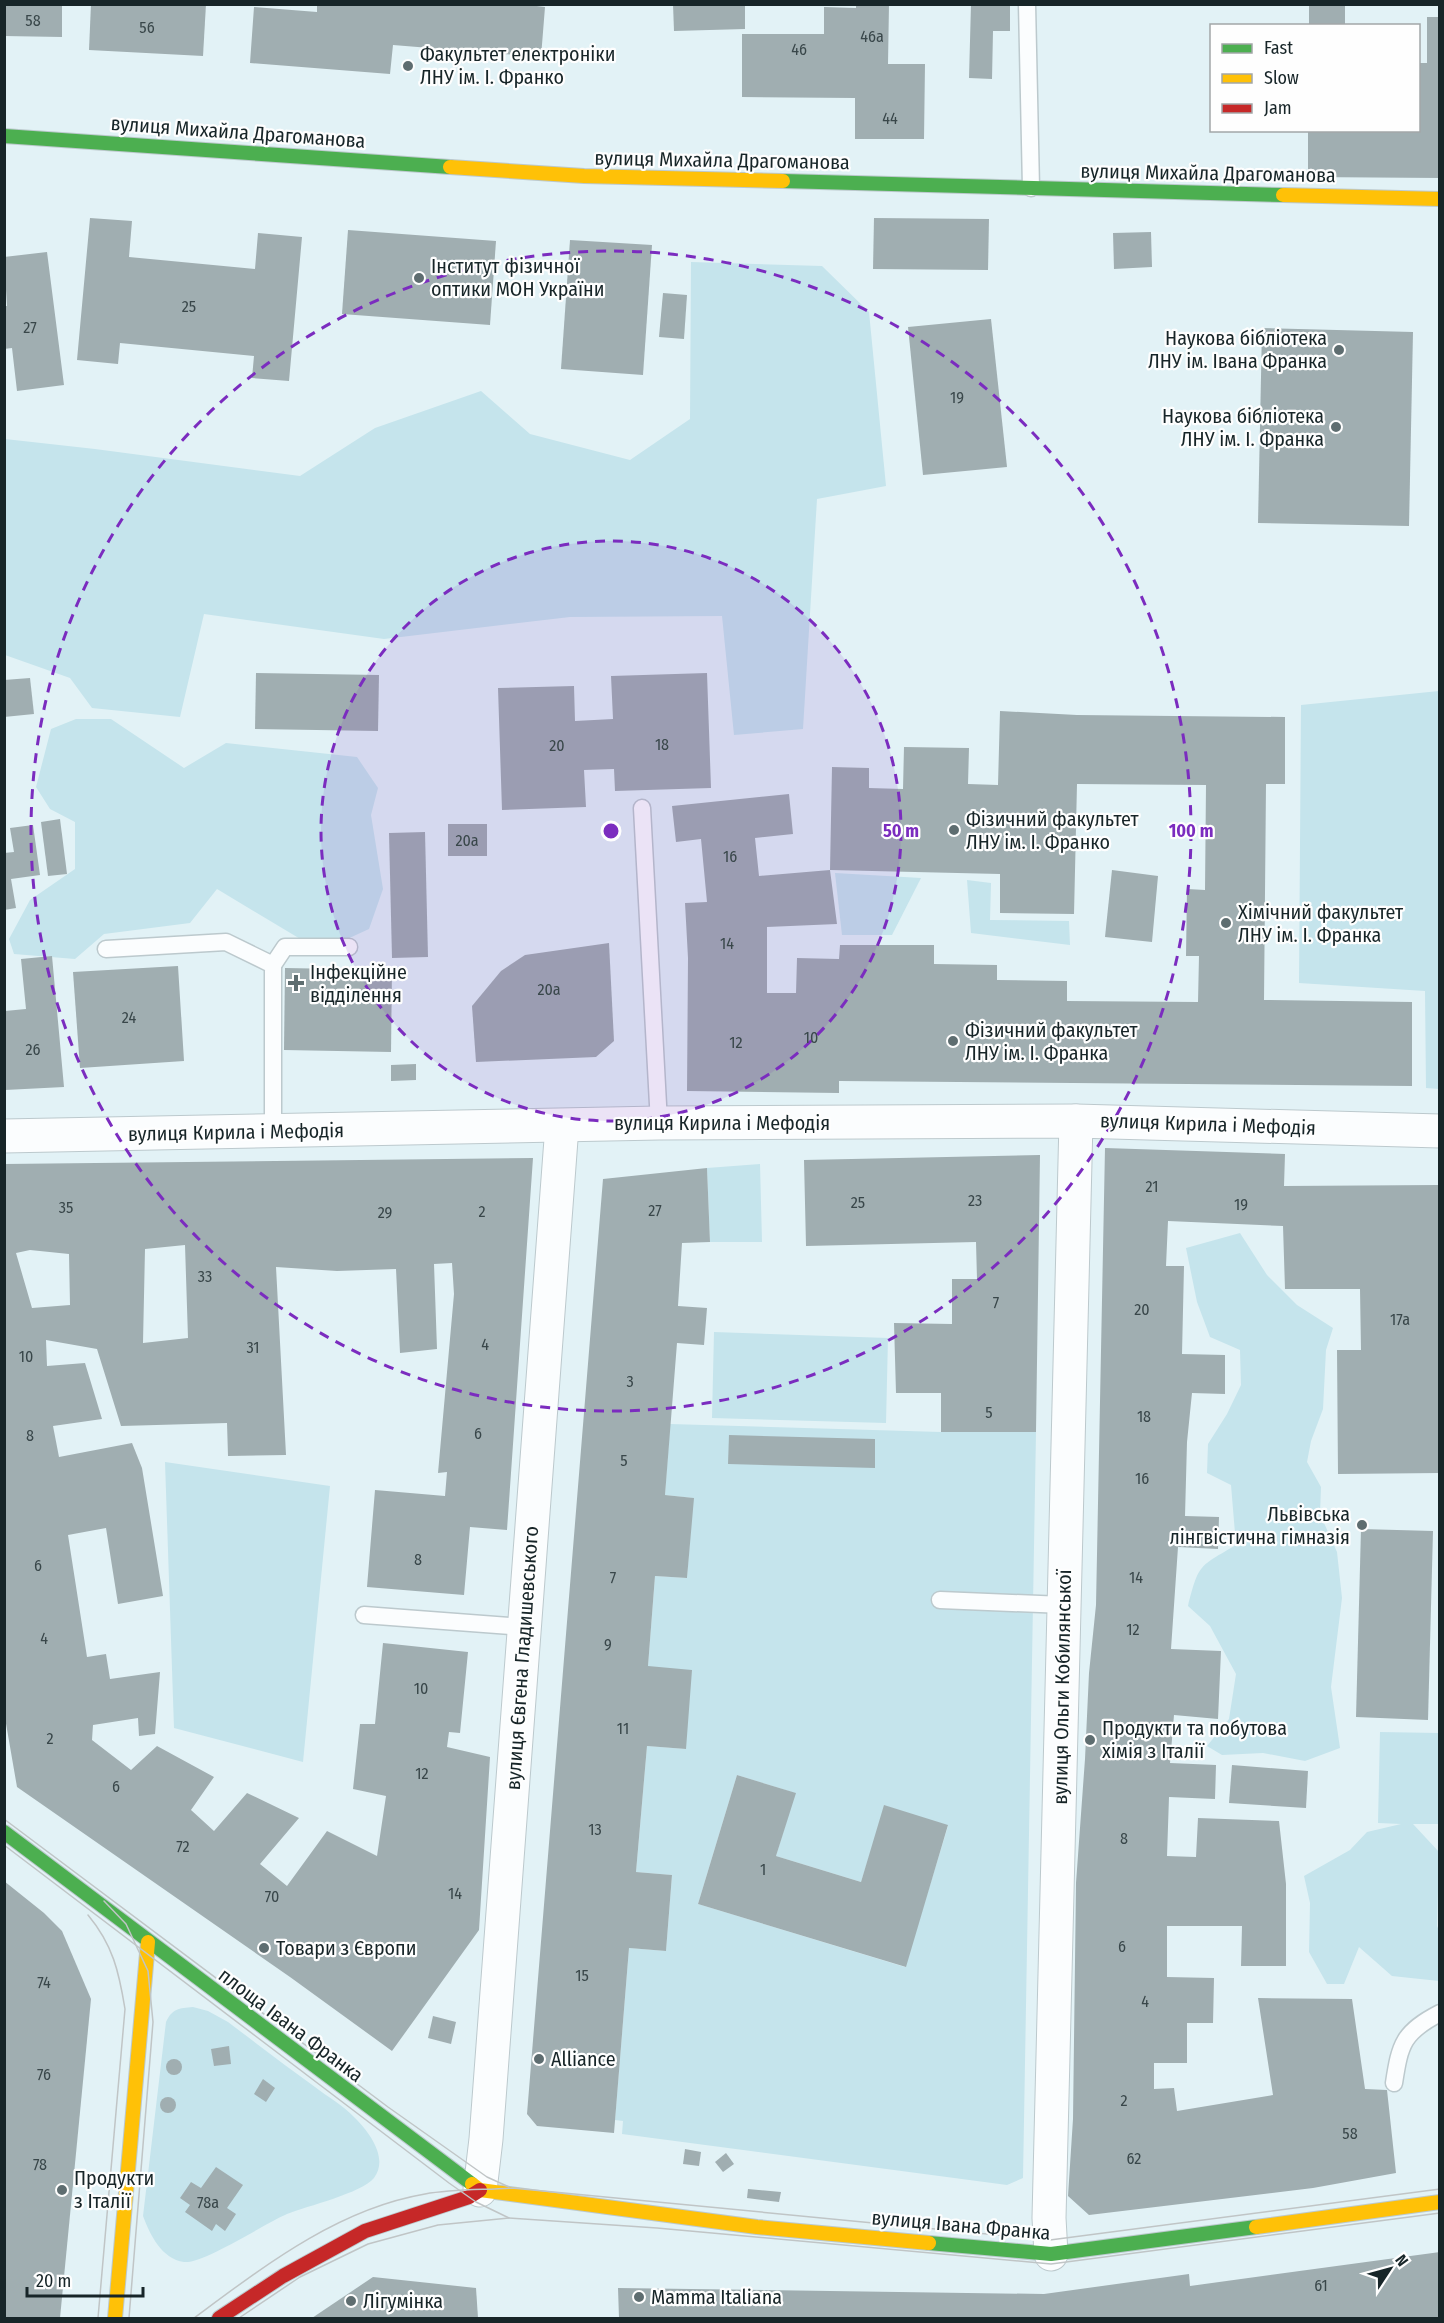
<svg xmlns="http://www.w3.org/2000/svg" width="1444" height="2323" font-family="'Fira Sans Condensed',sans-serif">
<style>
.green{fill:#c5e4ec;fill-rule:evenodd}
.building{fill:#a0aeb1;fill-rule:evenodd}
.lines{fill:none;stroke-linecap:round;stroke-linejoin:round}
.lane-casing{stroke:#bcc9cd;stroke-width:19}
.street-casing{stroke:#bcc9cd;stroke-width:35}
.fast-casing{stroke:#bcc9cd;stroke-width:16}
.slow-casing{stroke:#bcc9cd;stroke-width:16}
.jam-casing{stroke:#bcc9cd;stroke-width:16}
.lane{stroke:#fbfdfe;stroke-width:16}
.street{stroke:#fbfdfe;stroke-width:33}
.fast{stroke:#4caf50;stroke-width:14}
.slow{stroke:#ffc107;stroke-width:14}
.jam{stroke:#c62828;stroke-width:14}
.tram{stroke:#c0c5c6;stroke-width:1.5}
.ring{fill:none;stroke:#7b2cbf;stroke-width:3;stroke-dasharray:10 8}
.poi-dot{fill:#5e6d70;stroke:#fefefe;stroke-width:2}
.labels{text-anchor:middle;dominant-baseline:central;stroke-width:4.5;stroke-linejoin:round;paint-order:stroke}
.number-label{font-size:16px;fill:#39474a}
.poi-label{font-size:20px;fill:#172528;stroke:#fefefe;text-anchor:start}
.street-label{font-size:20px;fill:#172528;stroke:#fefefe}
.centre{fill:#7b2cbf;stroke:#fefefe;stroke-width:3}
.ring-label{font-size:18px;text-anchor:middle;font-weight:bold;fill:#7b2cbf;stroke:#fefefe;stroke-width:4.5;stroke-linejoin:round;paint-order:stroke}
</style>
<rect width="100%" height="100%" fill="#e2f2f6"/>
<g class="green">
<path d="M691 262 822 266 869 312 886 486 817 499 803 729 734 735 722 616 570 617 384 639 204 614 180 717 92 708 70 678 5 655V439L95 449 300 476 375 428 481 391 530 434 630 460 690 419Z"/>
<path d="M1439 691 1440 1089H1439L1426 1088 1425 991 1299 983 1301 705Z"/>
<path d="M76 719H111L184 768 226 743 357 757 378 788 371 815 383 889 369 929 345 940H302L217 889 190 923 104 934 75 959 14 954 9 939 30 900 75 869V822L50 809 36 787 51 729Z"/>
<path d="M835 873 921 878 892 935H842Z"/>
<path d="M967 880 991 883 990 920 1069 921 1070 945 971 933Z"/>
<path d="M760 1164 762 1242H710L707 1168Z"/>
<path d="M1240 1233 1267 1275 1297 1305 1333 1328 1326 1350 1323 1409 1311 1441 1307 1462 1321 1487 1320 1514 1337 1552 1342 1598 1331 1687 1340 1748 1305 1761 1263 1753 1222 1755 1207 1746 1229 1719 1236 1674 1210 1626 1188 1606C1199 1563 1199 1567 1236 1545L1231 1485 1207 1473 1208 1444 1227 1414 1241 1385 1240 1350 1210 1337 1197 1302 1186 1248Z"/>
<path d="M714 1332 888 1338 886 1423 712 1418Z"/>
<path d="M670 1424 941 1432H1036L1023 2178 1007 2185 622 2134 623 2121 615 2120 629 1948 666 1951 672 1875 636 1872 647 1746 686 1749 648 1666 655 1576 687 1578 693 1498 665 1495ZM737 1775 795 1793 776 1856 861 1882 885 1806 948 1826 905 1967 698 1904Z"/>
<path d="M165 1462 330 1486 303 1762 174 1728Z"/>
<path d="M1380 1732 1439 1733V1824H1413L1439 1852 1437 1926 1440 1933 1439 1981 1392 1976 1359 1947 1344 1984H1327L1309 1952 1310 1903 1304 1876 1350 1850 1367 1832 1401 1824 1378 1823Z"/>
<path d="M193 2007 208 2011 228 2022C257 2044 286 2066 315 2087 328 2097 344 2106 355 2118 369 2132 389 2158 374 2178 362 2193 307 2206 287 2214 264 2224 203 2264 184 2262 162 2259 150 2235 143 2216L166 2022C172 2009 179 2008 193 2007Z"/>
</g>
<g class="building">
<path d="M4 4H62V37L4 36Z"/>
<path d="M91 4H206L203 56 89 50Z"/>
<path d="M317 4H520L545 7 541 57 393 45 390 74 250 63 254 7 317 12Z"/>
<path d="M673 4H745V29L674 31Z"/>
<path d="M856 4H889L888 64H925L924 139H855V98L742 97V34H824V7L856 8Z"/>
<path d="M971 4H1010V31H993L992 79 969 78Z"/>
<path d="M1309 4 1345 5V26H1309Z"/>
<path d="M1427 17H1440V178L1308 177V130H1419V63H1427Z"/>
<path d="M90 218 132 221 129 257 255 269 258 233 302 237 289 381 252 378 254 356 120 343 118 364 77 360Z"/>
<path d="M874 218 989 219 988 270 873 269Z"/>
<path d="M348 230 496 241 490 325 342 314Z"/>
<path d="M1151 232 1152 267 1114 269 1113 233Z"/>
<path d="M570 240 652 245 643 375 561 369Z"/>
<path d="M47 252 64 385 17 391 12 348 4 349V306H7L4 257Z"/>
<path d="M663 293 687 295 684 339 659 337Z"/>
<path d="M991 319 1007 467 923 475 908 327Z"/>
<path d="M1262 328 1413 332 1409 526 1258 523Z"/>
<path d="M256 673 379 675 378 731 255 729Z"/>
<path d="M707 673 711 788 615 791 614 769 584 770 586 807 502 810 498 688 574 686 575 721 613 719 611 676Z"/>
<path d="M30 678 34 714 4 717V680Z"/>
<path d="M1000 711 1077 715 1285 717V784H1266L1264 1000 1412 1002V1086L839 1081V1093L687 1091 688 958 685 903 707 902 701 839 676 842 672 806 789 794 793 834 755 838 759 876 830 870 837 924 767 927V993H796L797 958 839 959 840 945H934V964L997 965V980L1067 981V1001L1198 1002 1199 956H1186L1187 889 1205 890 1206 785 1077 784 1074 914 1000 913V874L830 870 832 767 869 768V788L903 789 904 747 969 748 968 784 998 785Z"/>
<path d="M60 819 67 874 48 876 41 822Z"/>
<rect x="448" y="824" width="39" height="32"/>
<path d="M33 825 40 875 11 879 16 908 4 910V853L14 852 10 828Z"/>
<path d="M425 832 428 957 392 958 389 833Z"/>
<path d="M1112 870 1158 876 1152 942 1105 937Z"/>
<path d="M609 943 614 1041 596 1057 476 1062 472 1006 501 971 525 955Z"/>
<path d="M52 956 64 1087 5 1090V1011L26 1009 21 959Z"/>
<path d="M178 966 184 1061 80 1068 73 972Z"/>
<path d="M285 968 392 970 391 1052 284 1050Z"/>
<path d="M416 1064V1080L391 1081V1065Z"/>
<path d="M1105 1148 1285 1154 1284 1186 1438 1185 1440 1473 1338 1474 1337 1350H1361L1360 1289H1285L1283 1226 1168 1221 1166 1266H1184L1182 1354 1225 1355V1394L1192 1393 1187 1442 1185 1516 1219 1517 1218 1549 1178 1547 1171 1649 1221 1651 1218 1719 1174 1715 1170 1763 1216 1765 1215 1799 1169 1797 1167 1856 1196 1857 1198 1818 1279 1821 1286 1884V1966H1241L1242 1926H1167V1977L1214 1978 1213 2023H1187V2063H1154V2089L1174 2088 1177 2111 1273 2095 1258 1998 1352 1999 1365 2089 1387 2090 1396 2173 1313 2188 1089 2215 1068 2196 1073 2119 1076 1883 1085 1759 1089 1673 1096 1605Z"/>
<path d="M1040 1155 1036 1432H941V1393H896L894 1323 952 1324V1279H977L976 1242 806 1246 804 1160Z"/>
<path d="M533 1158 507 1530 470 1527 464 1595 367 1587 375 1490 445 1496 447 1472 438 1473 454 1294 452 1263 434 1264 437 1349 400 1353 396 1269 337 1271 276 1267 286 1455 228 1456 227 1423 121 1426 97 1349 46 1340 47 1366 85 1363 102 1419 53 1426 59 1457 132 1443 142 1468 163 1596 118 1604 106 1528 68 1535 87 1657 106 1654 110 1679 160 1672 155 1734 139 1736 138 1718 93 1725 92 1740 131 1770 157 1746 214 1777 191 1810 214 1831 247 1793 299 1818 260 1864 287 1886 327 1831 377 1856 386 1796 353 1789 360 1724H375L383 1643 468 1652 460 1733 449 1732 447 1747 490 1757 479 1930 392 2051 290 1977 17 1787 4 1712V1164ZM185 1245 188 1338 143 1343 145 1249ZM30 1250 69 1254 70 1305 32 1308 16 1253Z"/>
<path d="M707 1168 710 1242 682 1243 678 1306 707 1308 704 1345 677 1343 665 1495 694 1498 687 1578 655 1576 648 1666 692 1670 686 1749 647 1746 636 1872 672 1875 666 1951 629 1948 614 2133 537 2126 527 2114 603 1179Z"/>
<path d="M729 1435 875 1439V1468L728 1464Z"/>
<path d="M1361 1529 1433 1531 1428 1720 1356 1717Z"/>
<path d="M1232 1765 1308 1771 1306 1808 1229 1803Z"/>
<path d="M737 1775 796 1793 776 1856 861 1882 884 1805 948 1825 906 1967 698 1904Z"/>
<path d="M4 1881 44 1913 62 1931 91 1999 60 2318H4Z"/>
<path d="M433 2016 456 2022 451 2044 428 2038Z"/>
<path d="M229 2046 231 2064 214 2066 211 2049Z"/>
<circle cx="174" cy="2067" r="8"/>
<path d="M263 2079 275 2088 266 2102 254 2094Z"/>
<circle cx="168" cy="2105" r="8"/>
<path d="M685 2149 701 2152 699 2166 683 2164Z"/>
<path d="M726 2153 734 2164 723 2172 715 2162Z"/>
<path d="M216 2167 243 2185 227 2208 236 2214 225 2231 216 2224 212 2231 185 2212 190 2205 180 2198 191 2182 201 2188Z"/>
<path d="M748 2189 781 2192 779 2202 747 2198Z"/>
<path d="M1440 2252V2318H619L618 2288 1044 2294 1189 2274 1190 2286Z"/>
<path d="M373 2277 476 2288 478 2318H312Z"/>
</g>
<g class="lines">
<defs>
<g id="lane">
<path d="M1027 4 1031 188"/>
<path d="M642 808 659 1123"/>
<path d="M106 949 226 942 273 965V1131"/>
<path d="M273 965 285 947H349"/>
<path d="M940 1600 1064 1605"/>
<path d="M364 1615 524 1627"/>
<path d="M1394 2083C1400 2044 1403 2032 1440 2013"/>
</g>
<g id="street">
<path d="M4 1136 659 1123 1076 1121 1440 1131"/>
<path d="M480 2190 486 2139 562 1126"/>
<path d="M1051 2254 1049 2218 1076 1121"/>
</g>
<g id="fast">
<path d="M4 136 450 167"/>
<path d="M783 181 1283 195"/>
<path d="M4 1832 472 2184"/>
<path d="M929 2243 1051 2254 1256 2227"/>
</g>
<g id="slow">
<path d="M450 167 584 176 783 181"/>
<path d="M1283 195 1440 199"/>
<path d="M472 2184 480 2190 757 2227 929 2243"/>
<path d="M1256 2227 1440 2202"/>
<path d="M115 2318 148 1942"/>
</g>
<path id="jam" d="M219 2318 283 2276 365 2231 469 2197 480 2190"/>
</defs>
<use href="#lane" class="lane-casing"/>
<use href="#street" class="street-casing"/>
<use href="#fast" class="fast-casing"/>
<use href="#slow" class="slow-casing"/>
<use href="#jam" class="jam-casing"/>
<use href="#lane" class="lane"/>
<use href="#street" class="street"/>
<use href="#fast" class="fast"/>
<use href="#slow" class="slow"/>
<use href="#jam" class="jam"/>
<g class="tram">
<path d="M4 1819 388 2107 487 2177 509 2187"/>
<path d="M4 1845 449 2183 476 2202 509 2218"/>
<path d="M104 1901 126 1924 148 1971 153 2022 129 2318"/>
<path d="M88 1915C113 1945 119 1972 125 2009L98 2318"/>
<path d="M194 2318C263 2267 337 2209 425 2194 453 2189 484 2190 512 2188L1050 2240 1440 2189"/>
<path d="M239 2318 300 2277 368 2244 438 2225 509 2218 657 2228 1051 2264 1440 2213"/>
</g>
</g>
<circle cx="611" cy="831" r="290" fill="#7b2cbf" fill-opacity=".12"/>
<g class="ring">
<circle cx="611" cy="831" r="290"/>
<circle cx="611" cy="831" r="580"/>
</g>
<g class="poi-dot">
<circle cx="408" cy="66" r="6"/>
<circle cx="419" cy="278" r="6"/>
<circle cx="1339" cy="350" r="6"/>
<circle cx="1336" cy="427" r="6"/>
<circle cx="954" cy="830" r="6"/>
<circle cx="1226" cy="923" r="6"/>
<path d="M293 974h6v6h6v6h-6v6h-6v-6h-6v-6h6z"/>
<circle cx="953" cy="1041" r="6"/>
<circle cx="1362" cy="1525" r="6"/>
<circle cx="1090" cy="1740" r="6"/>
<circle cx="264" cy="1948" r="6"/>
<circle cx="539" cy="2059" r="6"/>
<circle cx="62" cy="2190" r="6"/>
<circle cx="639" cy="2297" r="6"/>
<circle cx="351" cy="2301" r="6"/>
</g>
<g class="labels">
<g class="number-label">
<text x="33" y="20">58</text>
<text x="147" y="27">56</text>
<text x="872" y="36">46а</text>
<text x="799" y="49">46</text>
<text x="890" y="118">44</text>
<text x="189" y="306">25</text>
<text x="30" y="327">27</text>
<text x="957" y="397">19</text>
<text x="662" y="744">18</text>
<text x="557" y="745">20</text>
<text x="467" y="840">20а</text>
<text x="730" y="856">16</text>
<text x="727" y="943">14</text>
<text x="549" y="989">20а</text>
<text x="129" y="1017">24</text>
<text x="811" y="1037">10</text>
<text x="736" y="1042">12</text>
<text x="33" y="1049">26</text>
<text x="1152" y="1186">21</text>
<text x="975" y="1200">23</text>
<text x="858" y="1202">25</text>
<text x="1241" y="1204">19</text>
<text x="66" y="1207">35</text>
<text x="655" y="1210">27</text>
<text x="482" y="1211">2</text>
<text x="385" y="1212">29</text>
<text x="205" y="1276">33</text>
<text x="996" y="1302">7</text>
<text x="1142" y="1309">20</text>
<text x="1400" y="1319">17а</text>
<text x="485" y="1344">4</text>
<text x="253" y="1347">31</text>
<text x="26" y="1356">10</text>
<text x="630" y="1381">3</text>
<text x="989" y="1412">5</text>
<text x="1144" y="1416">18</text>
<text x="478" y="1433">6</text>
<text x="30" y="1435">8</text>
<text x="624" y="1460">5</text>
<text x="1142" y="1478">16</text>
<text x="418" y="1559">8</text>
<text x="38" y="1565">6</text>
<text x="613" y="1577">7</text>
<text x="1136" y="1577">14</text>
<text x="1133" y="1629">12</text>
<text x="44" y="1638">4</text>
<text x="608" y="1644">9</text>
<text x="421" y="1688">10</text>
<text x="623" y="1728">11</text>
<text x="50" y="1738">2</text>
<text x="422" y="1773">12</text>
<text x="116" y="1786">6</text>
<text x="595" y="1829">13</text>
<text x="1124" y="1838">8</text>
<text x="183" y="1846">72</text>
<text x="763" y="1869">1</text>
<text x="455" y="1893">14</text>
<text x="272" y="1896">70</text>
<text x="1122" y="1946">6</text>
<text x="582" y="1975">15</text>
<text x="44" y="1982">74</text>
<text x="1145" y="2001">4</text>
<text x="44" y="2074">76</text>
<text x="1124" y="2100">2</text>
<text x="1350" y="2133">58</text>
<text x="1134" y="2158">62</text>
<text x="40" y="2164">78</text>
<text x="208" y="2202">78а</text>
<text x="1321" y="2285">61</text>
</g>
<g class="poi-label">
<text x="420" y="54">Факультет електроніки<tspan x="420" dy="23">ЛНУ ім. І. Франко</tspan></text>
<text x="431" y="266">Інститут фізичної<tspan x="431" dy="23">оптики МОН України</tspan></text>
<text x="1327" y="338" text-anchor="end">Наукова бібліотека<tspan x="1327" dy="23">ЛНУ ім. Івана Франка</tspan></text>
<text x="1324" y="416" text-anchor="end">Наукова бібліотека<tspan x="1324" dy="23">ЛНУ ім. І. Франка</tspan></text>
<text x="966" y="819">Фізичний факультет<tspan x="966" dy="23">ЛНУ ім. І. Франко</tspan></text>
<text x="1238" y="912">Хімічний факультет<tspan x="1238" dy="23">ЛНУ ім. І. Франка</tspan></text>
<text x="310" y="972">Інфекційне<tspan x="310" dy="23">відділення</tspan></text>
<text x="965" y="1030">Фізичний факультет<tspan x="965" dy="23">ЛНУ ім. І. Франка</tspan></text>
<text x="1350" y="1514" text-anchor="end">Львівська<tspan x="1350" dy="23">лінгвістична гімназія</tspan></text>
<text x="1102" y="1728">Продукти та побутова<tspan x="1102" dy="23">хімія з Італії</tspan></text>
<text x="276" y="1948">Товари з Європи</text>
<text x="551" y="2059">Alliance</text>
<text x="74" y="2178">Продукти<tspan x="74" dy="23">з Італії</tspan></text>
<text x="651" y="2297">Mamma Italiana</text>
<text x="363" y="2301">Лігумінка</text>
</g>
<g class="street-label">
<text transform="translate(238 132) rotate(4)">вулиця Михайла Драгоманова</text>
<text transform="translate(722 160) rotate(1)">вулиця Михайла Драгоманова</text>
<text transform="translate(1208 173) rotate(1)">вулиця Михайла Драгоманова</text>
<text x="722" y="1123">вулиця Кирила і Мефодія</text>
<text transform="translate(1208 1124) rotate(2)">вулиця Кирила і Мефодія</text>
<text transform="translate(236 1132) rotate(-1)">вулиця Кирила і Мефодія</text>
<text transform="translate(522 1658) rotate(-86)">вулиця Євгена Гладишевського</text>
<text transform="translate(1062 1687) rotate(-89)">вулиця Ольги Кобилянської</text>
<text transform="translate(291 2025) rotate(37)">площа Івана Франка</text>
<text transform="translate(961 2225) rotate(5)">вулиця Івана Франка</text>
</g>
</g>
<circle cx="611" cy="831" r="9" class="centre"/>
<g class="ring-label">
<text x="901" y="837">50 m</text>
<text x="1191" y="837">100 m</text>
</g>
<rect width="1444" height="2323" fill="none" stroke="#172528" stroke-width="12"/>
<rect x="1210" y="24" width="210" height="108" fill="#fefefe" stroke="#a2a7a8" stroke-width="1.5"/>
<rect x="1222" y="44" width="30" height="9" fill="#4caf50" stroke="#a2a7a8" stroke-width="1.5"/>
<text x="1264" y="54" font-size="18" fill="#172528">Fast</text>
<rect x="1222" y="74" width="30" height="9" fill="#ffc107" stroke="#a2a7a8" stroke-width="1.5"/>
<text x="1264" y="84" font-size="18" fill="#172528">Slow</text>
<rect x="1222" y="104" width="30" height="9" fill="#c62828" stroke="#a2a7a8" stroke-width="1.5"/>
<text x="1264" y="114" font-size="18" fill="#172528">Jam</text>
<g transform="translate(1390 2269) rotate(54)" stroke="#fefefe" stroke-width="4.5" paint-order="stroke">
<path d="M0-4.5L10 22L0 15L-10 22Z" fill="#172528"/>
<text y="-9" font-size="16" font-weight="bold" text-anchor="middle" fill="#172528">N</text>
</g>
<path d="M27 2287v9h116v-9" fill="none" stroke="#172528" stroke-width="3"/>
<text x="36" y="2287" font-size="18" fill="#172528" stroke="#fefefe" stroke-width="4.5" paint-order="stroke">20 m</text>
</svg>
